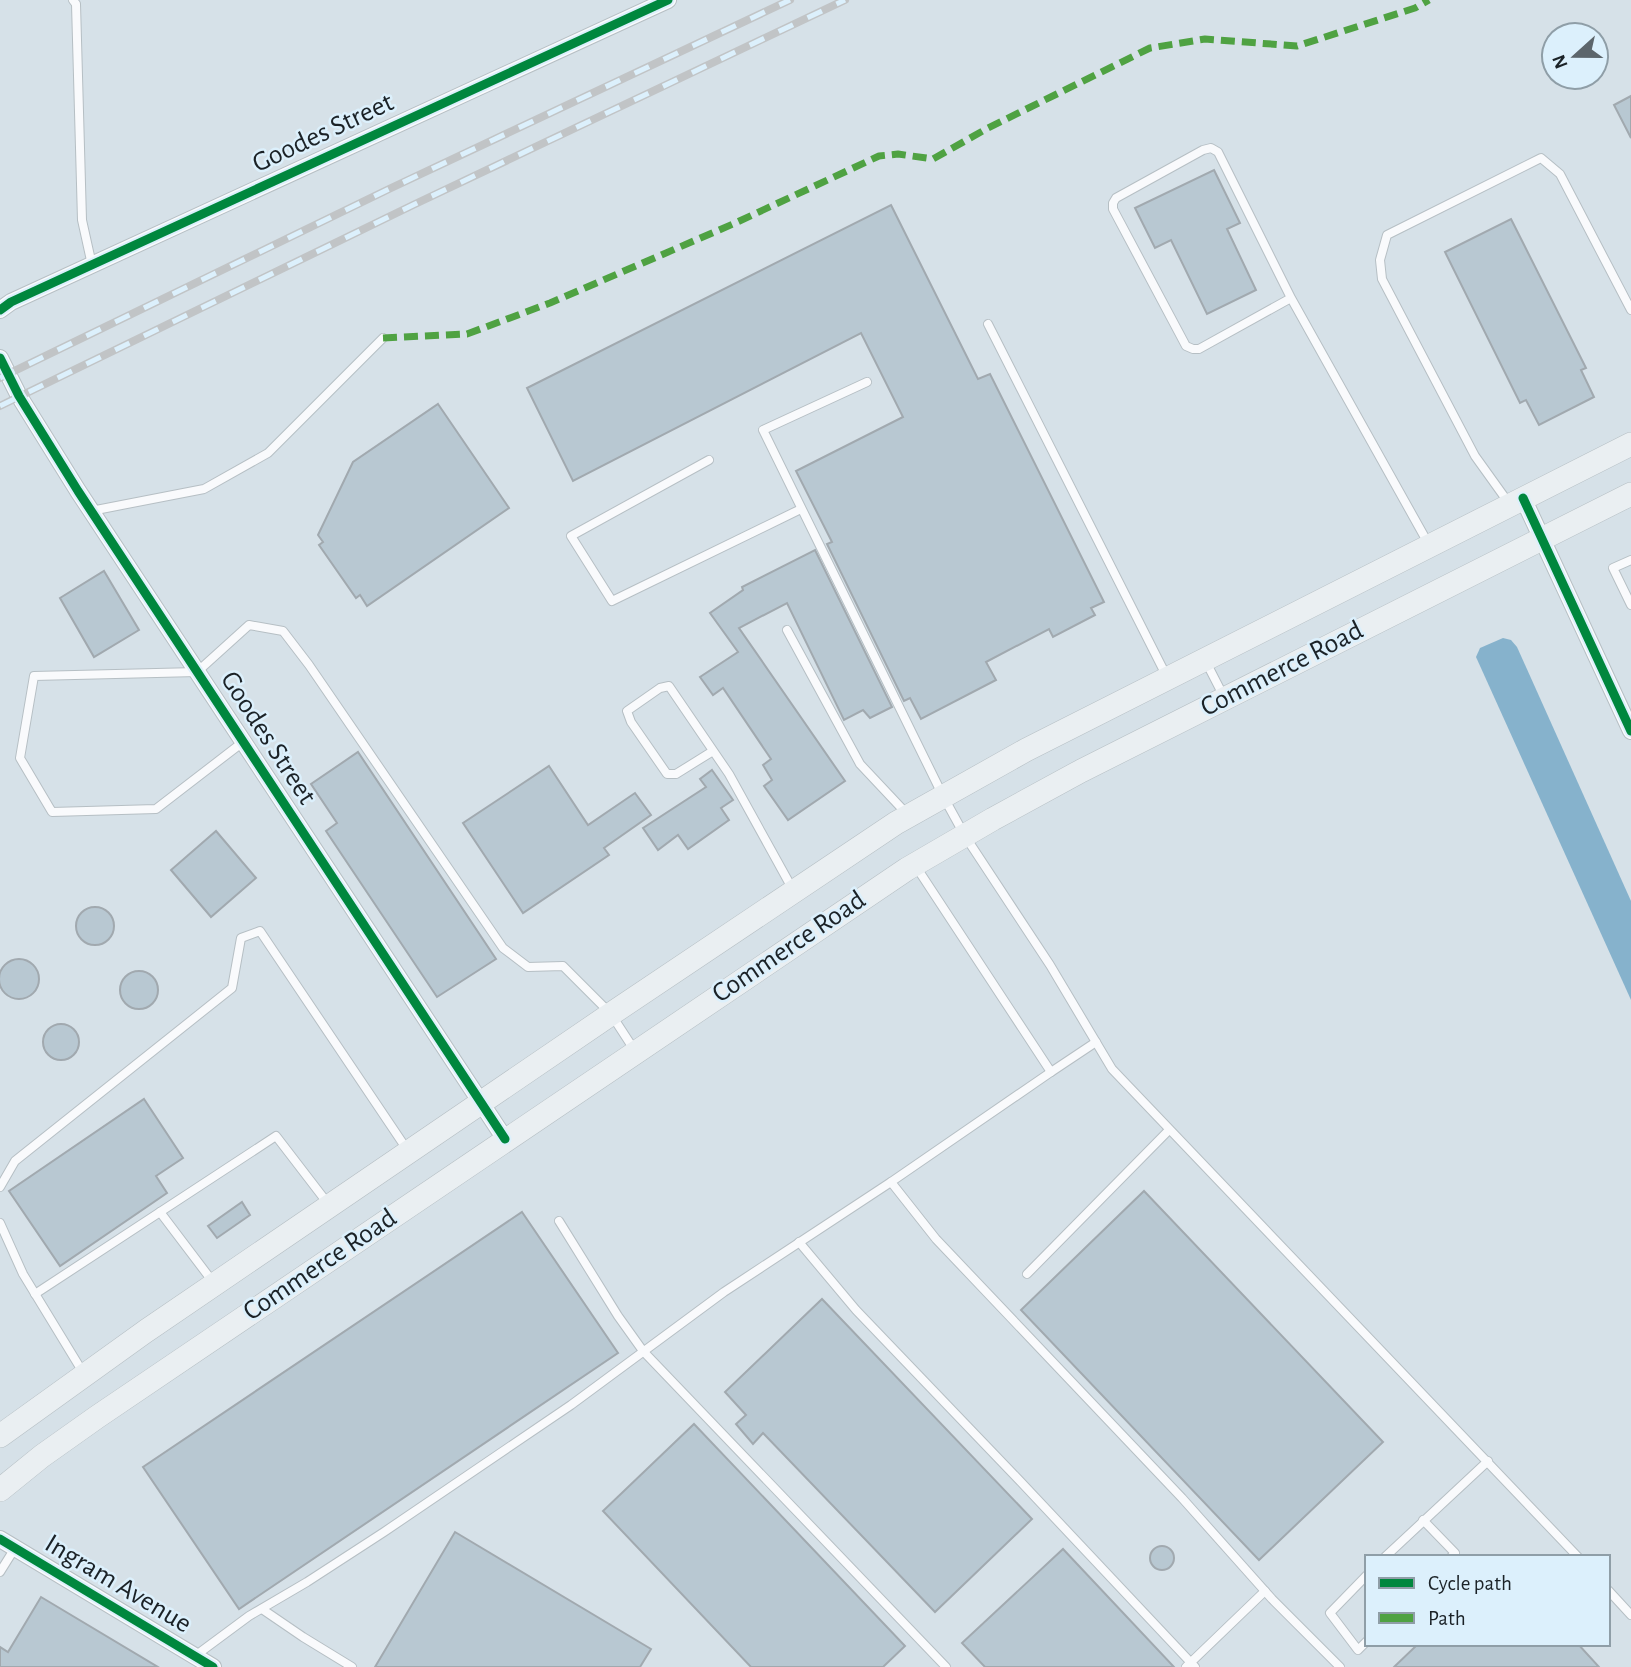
<svg xmlns="http://www.w3.org/2000/svg" width="1631" height="1667" font-family="'Alegreya Sans',sans-serif">
<style>
.water{fill:#86b2cc}
.building{fill:#b8c8d2;stroke:#a1a9af;stroke-width:2}
.lines{fill:none;stroke-linecap:round;stroke-linejoin:round}
.service-casing{stroke:#b6bfc4;stroke-width:10}
.minor-casing{stroke:#b6bfc4;stroke-width:18}
.secondary-casing{stroke:#b6bfc4;stroke-width:24}
.service{stroke:#f9fafc;stroke-width:8}
.minor{stroke:#f9fafc;stroke-width:16}
.secondary{stroke:#eaeff2;stroke-width:23}
.rail-casing{stroke:#c1c4c6;stroke-width:8}
.rail{stroke:#dcf0fc;stroke-width:5;stroke-dasharray:16;stroke-linecap:butt}
.quiet{stroke:#4fa242;stroke-width:7;stroke-dasharray:14 7;stroke-linecap:butt}
.cycleway-casing{stroke:#dcf0fc;stroke-width:13}
.cycleway{stroke:#00873e;stroke-width:9}
.labels{text-anchor:middle;dominant-baseline:central;stroke-width:5;stroke-linejoin:round;paint-order:stroke}
.street-label{font-size:28px;fill:#1b2227;stroke:#dcf0fc}
</style>
<rect width="100%" height="100%" fill="#d6e1e8"/>
<path class="water" d="M1503 638 1511 640 1517 647 1631 901V1000L1476 657 1480 648Z"/>
<g class="building">
<path d="M1631 96V138L1614 105Z"/>
<path d="M1214 170 1240 223 1227 229 1256 290 1207 314 1171 240 1155 248 1135 208Z"/>
<path d="M891 205 978 379 990 374 1104 602 1091 608 1095 615 1053 637 1049 629 986 662 996 680 921 719 910 698 904 701 827 544 832 542 796 471 903 417 861 333 573 481 527 388Z"/>
<path d="M1511 219 1586 368 1581 370 1594 397 1539 425 1526 400 1520 403 1445 252Z"/>
<path d="M438 404 509 508 367 606 360 595 356 598 319 545 323 542 318 535 353 462Z"/>
<path d="M815 550 892 707 870 718 863 710 844 720 787 603 739 628 845 781 788 820 764 786 772 780 763 765 771 759 723 688 713 695 700 677 738 652 710 613 743 590 742 587Z"/>
<path d="M104 571 139 630 94 657 60 598Z"/>
<path d="M358 752 496 959 437 997 326 831 337 823 311 784Z"/>
<path d="M549 766 588 825 635 793 651 815 604 848 609 855 523 913 463 823Z"/>
<path d="M712 770 733 800 721 808 729 820 688 849 678 835 658 850 643 828 706 787 700 779Z"/>
<path d="M216 831 256 878 211 917 171 870Z"/>
<circle cx="95" cy="926" r="19"/>
<circle cx="19" cy="979" r="20"/>
<circle cx="139" cy="990" r="19"/>
<circle cx="61" cy="1042" r="18"/>
<path d="M144 1099 183 1158 156 1176 167 1193 60 1266 9 1191Z"/>
<path d="M1144 1191 1383 1442 1259 1560 1021 1310Z"/>
<path d="M242 1202 250 1215 217 1238 208 1226Z"/>
<path d="M522 1212 618 1353 239 1609 143 1467Z"/>
<path d="M822 1299 1032 1519 935 1612 763 1433 753 1444 736 1424 746 1415 725 1392Z"/>
<path d="M694 1424 905 1646 883 1667H751L603 1511Z"/>
<path d="M455 1532 651 1649 640 1667H375Z"/>
<circle cx="1162" cy="1558" r="12"/>
<path d="M1063 1549 1174 1667H985L962 1643Z"/>
<path d="M41 1597 158 1667H0V1647L8 1652Z"/>
<path d="M1418 1644H1578L1599 1667H1394Z"/>
</g>
<g class="lines">
<defs>
<g id="service">
<path d="M73 0 76 4 82 220 92 265"/>
<path d="M1291 298 1199 349H1193L1186 346 1113 209V203L1116 198 1203 150 1211 148 1218 152 1291 298 1428 543"/>
<path d="M988 324 1166 675"/>
<path d="M867 382 763 430 943 796 965 836 1050 965 1112 1069 1578 1557"/>
<path d="M709 460 571 536 612 601 801 509"/>
<path d="M1508 502 1475 456 1382 279 1380 260 1387 235 1541 158 1560 174 1631 310"/>
<path d="M91 511 204 489 268 453 383 338"/>
<path d="M1631 560 1613 568 1631 605"/>
<path d="M787 630 860 764 907 814"/>
<path d="M1205 660 1223 695"/>
<path d="M243 742 156 809 52 812 20 758 34 676 197 672 249 625 283 631 309 665 503 948 528 967 563 966 611 1014 635 1051"/>
<path d="M713 751 676 774H667L631 722 627 711 660 688 669 686 729 774 792 888"/>
<path d="M915 865 1051 1072 891 1182 936 1239 1182 1498 1272 1599 1340 1667"/>
<path d="M1051 1072 1096 1042"/>
<path d="M0 1187 15 1161 232 988 241 938 260 931 408 1151"/>
<path d="M160 1212 213 1282"/>
<path d="M559 1221 618 1316 643 1351 946 1667"/>
<path d="M0 1223 23 1274 84 1374"/>
<path d="M799 1242 856 1310 1019 1480 1195 1667"/>
<path d="M1027 1274 1169 1130"/>
<path d="M35 1294 276 1136 329 1205"/>
<path d="M1423 1520 1455 1553 1451 1557"/>
<path d="M1385 1557 1488 1461"/>
<path d="M0 1572 15 1548"/>
<path d="M1367 1575 1330 1613 1358 1650 1367 1641"/>
<path d="M1608 1590 1631 1615"/>
<path d="M262 1609 303 1637 352 1667"/>
<path d="M195 1656 249 1616 307 1582 384 1532 571 1405 724 1292 891 1182"/>
<path d="M1186 1667 1265 1591"/>
</g>
<g id="minor">
<path d="M0 310 11 302 668 0"/>
<path d="M0 358 19 396 78 491 505 1139"/>
<path d="M1523 498 1631 731"/>
<path d="M0 1539 213 1667"/>
</g>
<g id="secondary">
<path d="M0 1436 146 1331 611 1014 896 823 1026 750 1631 444"/>
<path d="M0 1490 42 1456 97 1417 907 869 993 819 1081 771 1631 494"/>
</g>
</defs>
<use href="#service" class="service-casing"/>
<use href="#minor" class="minor-casing"/>
<use href="#secondary" class="secondary-casing"/>
<use href="#service" class="service"/>
<use href="#minor" class="minor"/>
<use href="#secondary" class="secondary"/>
<defs>
<g id="rail">
<path d="M0 378 389 189 790 0"/>
<path d="M0 406 413 205 845 0"/>
</g>
</defs>
<use href="#rail" class="rail-casing"/>
<use href="#rail" class="rail"/>
<path class="quiet" d="M383 338 467 334 550 303 733 224 879 156 898 154 933 159 988 128 1150 48 1205 39 1297 46 1415 8 1429 0"/>
<defs>
<g id="cycleway">
<path d="M0 310 11 302 668 0"/>
<path d="M0 358 19 396 78 491 505 1139"/>
<path d="M1523 498 1631 731"/>
<path d="M0 1539 213 1667"/>
</g>
</defs>
<use href="#cycleway" class="cycleway-casing"/>
<use href="#cycleway" class="cycleway"/>
</g>
<g class="labels">
<g class="street-label">
<text transform="translate(323 133) rotate(-25)">Goodes Street</text>
<text transform="translate(1282 669) rotate(-27)">Commerce Road</text>
<text transform="translate(268 738) rotate(57)">Goodes Street</text>
<text transform="translate(789 947) rotate(-34)">Commerce Road</text>
<text transform="translate(320 1265) rotate(-34)">Commerce Road</text>
<text transform="translate(118 1584) rotate(31)">Ingram Avenue</text>
</g>
</g>
<rect x="1365" y="1555" width="245" height="91" fill="#dcf0fc" stroke="#8f9ea7" stroke-width="2"/>
<rect x="1379" y="1578" width="35" height="10" fill="#00873e" stroke="#8f9ea7" stroke-width="2"/>
<text x="1428" y="1590" font-size="21" fill="#1b2227">Cycle path</text>
<rect x="1379" y="1613" width="35" height="10" fill="#4fa242" stroke="#8f9ea7" stroke-width="2"/>
<text x="1428" y="1625" font-size="21" fill="#1b2227">Path</text>
<g transform="translate(1575 56) rotate(249)"><circle r="33" fill="#dcf0fc" stroke="#8f9ea7" stroke-width="2"/>
<path d="M0-5L12 26L0 18L-12 26Z" fill="#5c656b"/>
<text y="-10" font-size="19" font-weight="bold" text-anchor="middle" fill="#1b2227">N</text>
</g>
</svg>
